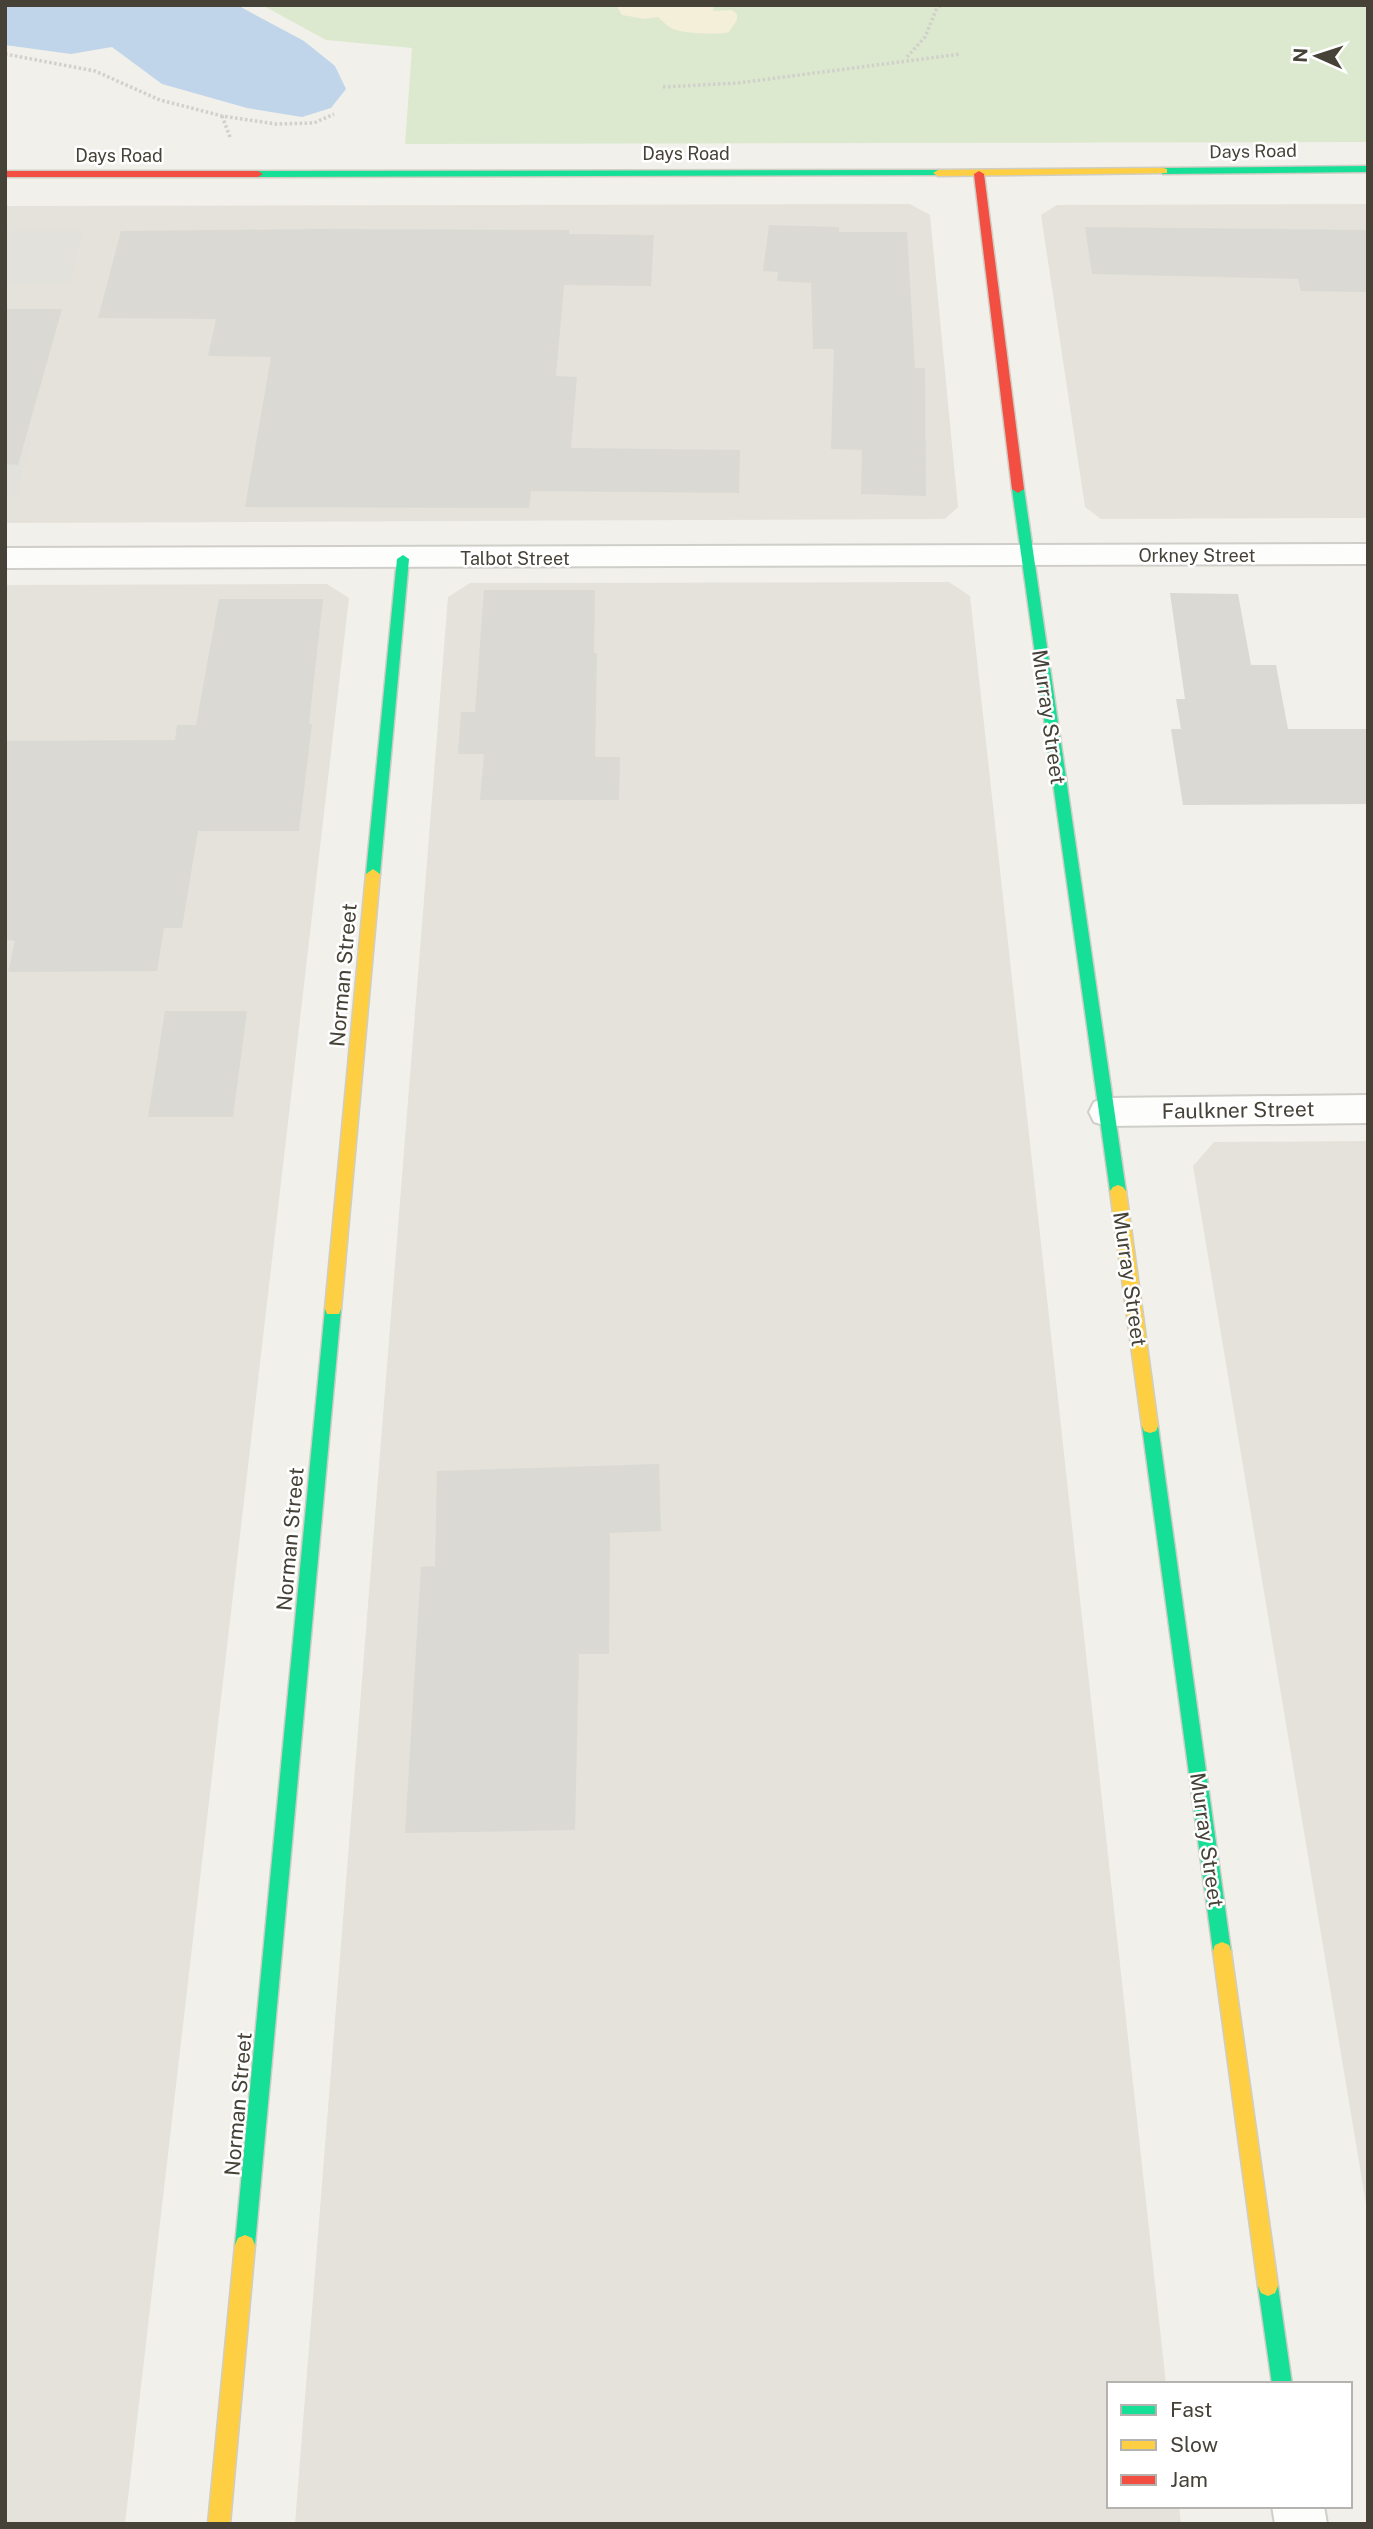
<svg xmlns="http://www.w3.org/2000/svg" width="1373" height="2529" font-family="'Public Sans',sans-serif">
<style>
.residential{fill:#e4e2da}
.green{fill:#dce9ce}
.sand{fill:#f3efd8}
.parking{fill:#e2e1dc}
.water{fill:#c0d5ea}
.building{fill:#dad9d4}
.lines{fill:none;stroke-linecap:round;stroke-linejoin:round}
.street-casing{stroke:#cfcec9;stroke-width:4}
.fast-casing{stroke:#d0cdc3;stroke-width:3}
.slow-casing{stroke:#d0cdc3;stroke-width:3}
.jam-casing{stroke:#d0cdc3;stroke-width:3}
.path{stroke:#d1d0cb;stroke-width:3.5;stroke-dasharray:2.5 2.5;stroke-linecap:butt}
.street{fill:#fdfdfc;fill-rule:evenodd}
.fast{fill:#16e098;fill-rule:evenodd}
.slow{fill:#ffcf43;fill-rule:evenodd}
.jam{fill:#f24e42;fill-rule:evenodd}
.labels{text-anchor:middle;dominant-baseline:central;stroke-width:5;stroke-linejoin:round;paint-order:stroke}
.far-street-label{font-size:18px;fill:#464238;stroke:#fff}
.street-label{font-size:21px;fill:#464238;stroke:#fff}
</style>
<rect width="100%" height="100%" fill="#f1f0eb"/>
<g class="residential">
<path d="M910 204 930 215 958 507 945 519 5 523V206Z"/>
<path d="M1368 204V518L1101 519 1085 507 1041 215 1057 205Z"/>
<path d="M949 582 970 596 1166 2384H1109V2506H1179L1181 2524H295L448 597 470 583Z"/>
<path d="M327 584 349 598 125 2524H5V585Z"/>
<path d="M1368 1141V2216L1193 1166 1214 1142Z"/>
</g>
<path class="green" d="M262 5H1368V142L405 144 412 48 326 40Z"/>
<path class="sand" d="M616 5H714L713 11 732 10 737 14V20L729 32C719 35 681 34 671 28 667 26 662 20 658 17L645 19 622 15Z"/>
<g class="parking">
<path d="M83 230 70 282 5 283V231Z"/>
<path d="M5 434H32L17 496H5Z"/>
</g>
<path class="water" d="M5 5H237L304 41 335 66 346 89 331 108 302 117 247 108 162 84 112 47 71 54 5 45Z"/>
<g class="building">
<path d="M769 225 839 227V232H907L915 368H925L926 496 861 494 862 450 831 449 834 349H813L811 283 777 281 778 272 763 271Z"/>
<path d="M1085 227 1368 230V292L1301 291 1298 279 1092 274Z"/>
<path d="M315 229 569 230V234L654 235 651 286 564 285 556 376 577 377 571 448 740 450 739 493 531 491 529 508 245 507 271 357 208 356 216 319 98 318 121 231Z"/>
<path d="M5 309H62L18 465 5 464Z"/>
<path d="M484 590H595L594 653H597L595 757H620L619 800H480L484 754H458L461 712H475Z"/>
<path d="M1170 593 1238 594 1251 665H1276L1288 729H1368V804L1183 805 1171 729H1181L1176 699H1185Z"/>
<path d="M219 599H323L309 724H312L299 831H198L182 928H164L157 971 8 972 15 941 5 939V741L175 740 177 725H196Z"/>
<path d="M165 1011H247L233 1117H148Z"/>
<path d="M659 1464 661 1531 610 1533 609 1654H579L575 1830 405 1833 421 1567 435 1566 437 1471Z"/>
</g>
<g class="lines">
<defs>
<g id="street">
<path d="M1368 544V564L5 568V548Z"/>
<path d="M1368 1095V1123L1107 1126 1094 1122 1089 1112 1094 1102 1107 1098Z"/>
<path d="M1272 2506H1324L1327 2524H1275Z"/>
</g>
<g id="fast">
<path d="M1368 166V172L1163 174 1158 171 1163 168Z"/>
<path d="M938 170 942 171V175L258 177 253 174 258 171Z"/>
<path d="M1018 485 1024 489 1126 1191 1123 1195H1113L1110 1191 1012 489Z"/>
<path d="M403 555 409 559 380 874 373 879 366 874 397 559Z"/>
<path d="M333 1302 339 1304 341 1309 255 2245 252 2252 245 2255 238 2252 235 2245 325 1309 327 1304Z"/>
<path d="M1150 1419 1156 1421 1158 1426 1231 1951 1229 1957 1222 1960 1215 1957 1213 1951 1142 1426 1144 1421Z"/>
<path d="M1268 2276 1275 2279 1278 2286 1292 2384H1272L1258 2286 1261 2279Z"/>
</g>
<g id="slow">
<path d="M1163 168 1167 169V173L938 176 933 173 938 170Z"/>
<path d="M373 869 380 874 341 1309 339 1314H327L325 1309 366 874Z"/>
<path d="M1118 1185 1123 1187 1126 1191 1158 1426 1156 1431 1150 1433 1144 1431 1142 1426 1110 1191 1113 1187Z"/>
<path d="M1222 1942 1229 1945 1231 1951 1278 2286 1275 2293 1268 2296 1261 2293 1258 2286 1213 1951 1215 1945Z"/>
<path d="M245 2235 252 2238 255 2245 230 2524H208L235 2245 238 2238Z"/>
</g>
<g id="jam">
<path d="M5 171H258L263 174 258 177H5Z"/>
<path d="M979 171 984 174 1024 489 1018 493 1012 489 974 174Z"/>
</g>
</defs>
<use href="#street" class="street-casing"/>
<use href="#fast" class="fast-casing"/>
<use href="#slow" class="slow-casing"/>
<use href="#jam" class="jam-casing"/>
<g class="path">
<path d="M5 54 95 71 160 100 222 116 276 124 314 123 334 114"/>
<path d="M907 57 925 37 936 10 941 5"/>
<path d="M663 87 738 83 961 54"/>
<path d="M222 116 230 137"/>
</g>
<use href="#street" class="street"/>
<use href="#fast" class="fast"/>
<use href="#slow" class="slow"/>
<use href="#jam" class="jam"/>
</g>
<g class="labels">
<g class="far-street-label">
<text transform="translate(1253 151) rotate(-1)">Days Road</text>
<text x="686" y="153">Days Road</text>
<text x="119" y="155">Days Road</text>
<text x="1197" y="555">Orkney Street</text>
<text x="515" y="558">Talbot Street</text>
</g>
<g class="street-label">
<text transform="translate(1049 717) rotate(82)">Murray Street</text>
<text transform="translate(343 975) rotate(-85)">Norman Street</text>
<text transform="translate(1238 1110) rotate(-1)">Faulkner Street</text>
<text transform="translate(1130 1279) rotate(82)">Murray Street</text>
<text transform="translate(290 1539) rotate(-85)">Norman Street</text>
<text transform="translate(1207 1840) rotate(82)">Murray Street</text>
<text transform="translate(238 2104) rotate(-85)">Norman Street</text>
</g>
</g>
<rect width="1373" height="2529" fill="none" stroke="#464238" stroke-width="14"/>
<rect x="1107" y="2382" width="245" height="126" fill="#ffffff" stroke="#b5b3af" stroke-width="2"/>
<rect x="1121" y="2405" width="35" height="10" fill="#16e098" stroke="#b5b3af" stroke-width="2"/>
<text x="1170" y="2417" font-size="21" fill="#464238">Fast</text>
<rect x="1121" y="2440" width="35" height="10" fill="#ffcf43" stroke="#b5b3af" stroke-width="2"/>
<text x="1170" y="2452" font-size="21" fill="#464238">Slow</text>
<rect x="1121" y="2475" width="35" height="10" fill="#f24e42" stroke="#b5b3af" stroke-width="2"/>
<text x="1170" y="2487" font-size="21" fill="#464238">Jam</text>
<g transform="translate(1317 56) rotate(273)" stroke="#ffffff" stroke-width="5" paint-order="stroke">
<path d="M0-5L12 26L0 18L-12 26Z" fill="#464238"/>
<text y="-10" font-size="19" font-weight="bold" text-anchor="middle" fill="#464238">N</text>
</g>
</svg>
